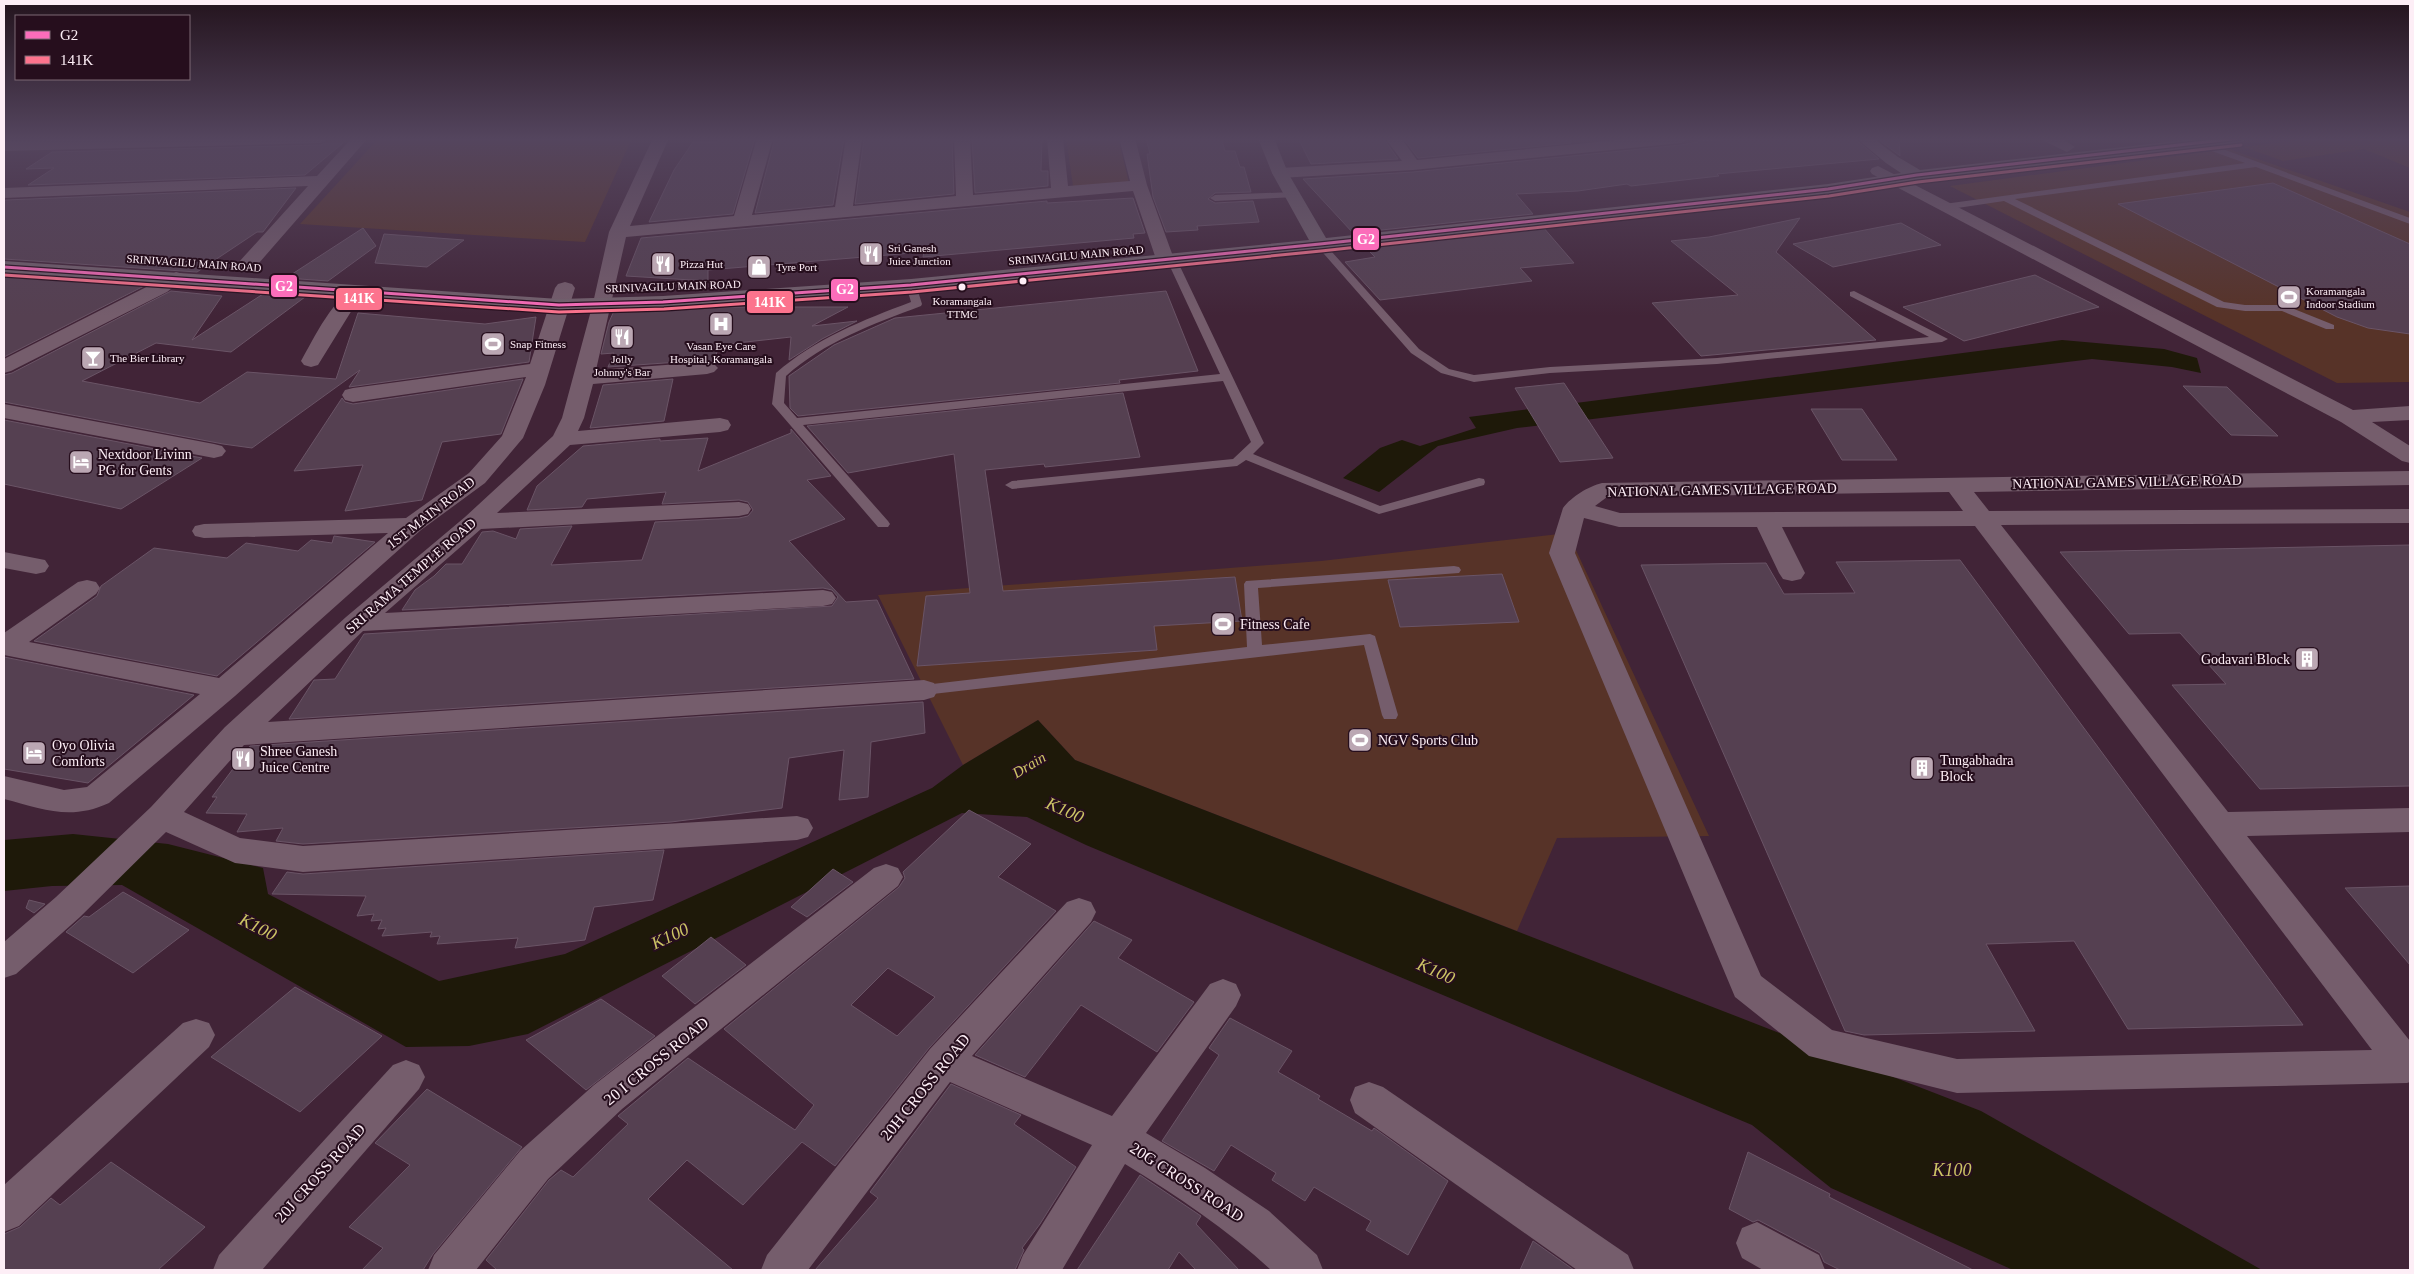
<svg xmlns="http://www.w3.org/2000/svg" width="2414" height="1274" font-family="'Times New Roman',serif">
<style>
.green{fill:#573328}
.water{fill:#1e1909}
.building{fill:#554051;stroke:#6a5466;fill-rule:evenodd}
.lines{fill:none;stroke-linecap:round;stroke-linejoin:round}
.lane{fill:#755d6c;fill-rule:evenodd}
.street{fill:#755d6c;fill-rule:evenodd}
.secondary{fill:#73616d;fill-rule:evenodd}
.bus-1-casing{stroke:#260e1d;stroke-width:5.5}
.bus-2-casing{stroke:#260e1d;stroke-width:5.5}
.bus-1{stroke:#fb6dba;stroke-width:3}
.bus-2{stroke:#fc738d;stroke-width:3}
.bus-dot{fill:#fdeef6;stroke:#260e1d;stroke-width:2}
.labels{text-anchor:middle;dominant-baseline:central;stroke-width:4;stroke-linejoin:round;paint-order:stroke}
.far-poi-label{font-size:11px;fill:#fdeef6;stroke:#260e1d;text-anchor:start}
.far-street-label{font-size:11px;fill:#fdeef6;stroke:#260e1d}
.far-bus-label{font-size:11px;fill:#fdeef6;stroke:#260e1d}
.poi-label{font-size:14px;fill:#fdeef6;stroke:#260e1d;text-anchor:start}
.street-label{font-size:14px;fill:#fdeef6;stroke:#260e1d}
.water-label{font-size:15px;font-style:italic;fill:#ccc465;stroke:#260e1d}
.near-street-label{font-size:16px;fill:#fdeef6;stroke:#260e1d}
.near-water-label{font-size:18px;font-style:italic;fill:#ccc465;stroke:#260e1d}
.line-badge{stroke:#260e1d;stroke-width:2}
.badge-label{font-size:14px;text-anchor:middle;font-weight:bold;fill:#fff}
</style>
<rect width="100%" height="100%" fill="#412437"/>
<g class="green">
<path d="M379 138H632L585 242 300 224Z"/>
<path d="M1066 138H1118L1129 183 1073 186Z"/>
<path d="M2316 138H2410V168L2364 149 2283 161 2244 147Z"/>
<path d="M2229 149 2410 212V382L2337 383 1950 186Z"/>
<path d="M1568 533 1709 836 1557 838 1517 931 1075 760 1038 720 963 765 878 595 1321 561Z"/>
</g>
<g class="water">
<path d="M2062 340 2164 349 2197 358 2201 373 2172 367 2092 359 1517 428 1438 446 1379 492 1343 478 1380 448 1402 440 1420 446 1476 428 1469 417Z"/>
<path d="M1038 720 1075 760 1981 1111 2262 1270H2013L1831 1188 1752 1125 1086 845 1027 817 962 813 528 1034 469 1046 406 1047 122 885 52 886 4 891V840L73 834 168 844 263 868 268 894 439 981 565 954 932 788 963 765Z"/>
</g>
<g class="building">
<path d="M721 138H755L733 214 649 222 674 170 693 142H717Z"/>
<path d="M775 138H844L833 205 755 213Z"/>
<path d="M893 138H952L954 194 855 204 864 139Z"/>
<path d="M972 138H1042L1041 171H1048V186L975 193Z"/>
<path d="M1146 138H1221L1225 151H1235L1240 167H1244L1251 192 1215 193 1208 199 1215 203 1253 201 1259 222 1197 226 1198 230 1166 232 1153 197 1147 154H1150Z"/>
<path d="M1298 138H1383L1398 159 1311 164Z"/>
<path d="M1403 138H1571V143L1418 158Z"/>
<path d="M1754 138H1854L1879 159 1717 174 1719 176 1631 186 1627 184 1578 191 1516 194 1533 214 1353 233 1303 179 1413 172 1681 145 1698 142 1696 141Z"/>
<path d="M1876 138H1899L1900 156 1899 155Z"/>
<path d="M325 143H343L305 175 28 185 54 168 26 169 52 152 321 145Z"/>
<path d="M2273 183 2410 244V334L2368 328 2337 317 2118 204Z"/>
<path d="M296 188 263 232H257L197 272 4 259V201L6 200Z"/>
<path d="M1133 198 1145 233 1133 234 1134 238 923 257 924 252 708 270V281L626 276 641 238 1047 201V203Z"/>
<path d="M1800 218 1776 252 1876 340 1701 356 1652 303 1738 295 1671 241 1709 237Z"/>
<path d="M1901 223 1941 245 1833 267 1793 244Z"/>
<path d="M1543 227 1574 263 1520 268 1532 281 1380 300 1345 262 1375 257 1364 246Z"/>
<path d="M363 228 376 246 328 281 286 278Z"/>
<path d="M384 234 464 240 427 267 375 263Z"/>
<path d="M4 275 146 285 4 357Z"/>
<path d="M2035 275 2099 307 1964 341 1903 307Z"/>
<path d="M171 291 222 296 192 340 263 294 305 297 231 352 156 343 82 381 200 403 247 372 336 379 358 313 485 324 536 317 529 362 349 387 360 370 252 448 223 444 4 402V375L12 373Z"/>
<path d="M1166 291 1198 371 1119 380 1120 383 798 416 790 408 789 376 834 345 895 318Z"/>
<path d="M709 307H848L812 326 857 321 822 339 789 360 791 337 719 345 714 362 707 360 608 367 614 353 601 354 609 322 614 311Z"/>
<path d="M523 379 501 434 442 442 422 500 345 511 363 465 294 471 342 398 345 402 353 404Z"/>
<path d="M673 379 664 421 590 428 603 385Z"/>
<path d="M1564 383 1613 458 1560 462 1515 388Z"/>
<path d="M2183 386 2227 387 2278 436 2231 435Z"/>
<path d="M1123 393 1140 457 1045 467 1044 464 985 470 1003 591 1235 577 1242 621 1154 626 1157 650 917 666 926 596 970 593 954 454 848 473 807 426Z"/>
<path d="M1811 409H1862L1897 460H1842Z"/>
<path d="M4 420 202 458 121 509 4 484Z"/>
<path d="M791 429 831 476 807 480 845 519 789 541 846 602 877 600 914 679 289 719 314 680 335 679 364 634 832 606 838 597 832 590 823 588 402 610 415 590 434 576 446 564H462L482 532 493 531 516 539 520 529 572 526 551 565 642 560 655 522 739 518 748 516 753 510 748 502 739 500 662 504 666 492 587 499 582 507 527 510 537 486 583 446 660 439V441L708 438 698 471 791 433Z"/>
<path d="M334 536 375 542 217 676 34 641 97 596 101 586 154 548 227 558 246 543 298 551 311 540 332 543Z"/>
<path d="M2410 545V786L2260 789 2172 685 2226 684 2180 633 2129 634 2060 552Z"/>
<path d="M1960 560 2303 1025 2128 1029 2074 941 1986 944 2035 1031 1864 1035 1845 1031 1641 565 1766 563 1784 594 1855 593 1836 562Z"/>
<path d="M1502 574 1519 622 1400 627 1388 580Z"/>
<path d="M4 657 194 695 88 783 4 769Z"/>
<path d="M923 702 925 733 871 742 868 797 839 800 844 750 789 758 782 808 671 822 303 844 276 841 283 828 237 832 247 814 206 813 217 797H212L250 746Z"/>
<path d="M969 810 1031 844 998 877 1056 911 929 1048 835 1166 802 1142 743 1205 687 1160 648 1199 733 1270H497L486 1260 549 1180 561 1170 573 1177 628 1124 618 1116 688 1058 795 1130 814 1105 724 1029 899 887 905 878 903 872ZM888 968 935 997 897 1036 851 1005Z"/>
<path d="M664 850 653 900 594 907 585 940 515 948 518 938 437 944 440 936 430 937 432 932 382 936 386 928 378 929 382 920 371 921 374 914 357 916 366 896 272 894 287 872 303 874Z"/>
<path d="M833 869 853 882 807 917 791 907Z"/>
<path d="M2410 886V965L2345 888Z"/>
<path d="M123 892 189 930 133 973 66 932 84 916 89 917Z"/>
<path d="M29 900 45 904 34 913 26 908Z"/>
<path d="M1094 921 1132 940 1118 958 1194 1002 1157 1052 1081 1005 1025 1077 975 1055Z"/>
<path d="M711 937 746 965 695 1004 662 976Z"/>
<path d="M295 987 382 1036 300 1112 211 1057Z"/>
<path d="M601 999 655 1036 586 1090 526 1040Z"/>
<path d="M1230 1018 1292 1051 1278 1072 1320 1096 1318 1099 1372 1131 1374 1128 1448 1181 1408 1255 1366 1230 1371 1221 1314 1187 1305 1201 1272 1180 1276 1173 1231 1145 1214 1171 1162 1141 1219 1055 1209 1048Z"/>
<path d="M951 1084 1021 1115 1014 1124 1076 1167 1040 1224 1022 1248 1024 1250 1015 1270H815L878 1198 870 1192Z"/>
<path d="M427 1089 522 1147 433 1254 423 1270H362L383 1248 349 1227 410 1165 375 1143Z"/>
<path d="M1748 1152 1830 1194 1829 1197 1973 1270H1840L1824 1262 1820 1253 1758 1220 1753 1222 1729 1209Z"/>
<path d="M111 1162 205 1227 158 1270H4V1234L20 1227 51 1198 60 1205Z"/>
<path d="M1140 1175 1201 1216 1196 1224 1239 1270H1196L1179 1252 1168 1270H1077Z"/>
<path d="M1533 1241 1574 1270H1520Z"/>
</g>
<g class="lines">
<g class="lane">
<path d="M2198 140 2410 218V224L2256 167 2015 199 2224 302 2245 305H2284L2334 325V329H2326L2282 311H2245L2217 307 2004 201 1944 210 1939 207 1944 204 2245 163 2195 145 2194 143Z"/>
<path d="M1293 192 1296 193V197L1215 201 1210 198 1215 195Z"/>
<path d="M1320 241 1323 242 1419 349 1449 369 1474 375 1550 367 1717 358 1929 337 1850 296V292L1854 291 1948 339 1942 342 1717 364 1550 373 1474 382 1441 373 1411 353 1317 246 1315 244Z"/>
<path d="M1171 255 1176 258 1264 443 1253 454 1380 506 1479 478 1484 479 1485 482 1484 485 1379 514 1246 460 1237 466 1012 489 1005 485 1012 481 1233 459 1251 442 1223 381 803 425 888 521 890 524 888 527H878L772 404 776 373C815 339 863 320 911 302L906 285 911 282 916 285 922 304 921 306C873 324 824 342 786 376L784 403 797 418 1220 374 1166 258Z"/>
<path d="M1454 566 1459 567 1461 570 1459 573 1258 588 1262 645 1370 634 1375 636 1398 715 1396 719H1384L1382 715 1364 645 924 695 918 694 916 690 918 686 924 685 1247 647 1244 584 1246 581Z"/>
</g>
<g class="street">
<path d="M151 138H329L321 143 4 151V141Z"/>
<path d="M352 138H368L252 271H238L236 267 238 263 308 186 4 198V188L317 176Z"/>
<path d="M653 138H669L630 226 734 216 757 138H773L752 215 835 207 846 138H862L853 206 956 196 954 138H970L973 195 1051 188 1047 138H1063L1068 186 1130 181 1119 138H1135L1147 185 1174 259 1172 263H1158L1156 259 1133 191 626 237 596 370 707 362 714 364 718 368 714 372 707 374 593 384 584 418 578 431 720 418 728 420 731 425 728 430 720 432 570 445 497 513 739 502 748 504 751 509 748 514 739 516 481 529 385 613 823 590 832 592 836 598 832 604 823 606 363 631 268 722 924 680 934 683 938 690 934 697 924 700 244 745 184 812 240 838 303 846 797 816 808 819 813 828 808 837 797 840 303 872 235 863 166 832 80 917 16 974 4 978V942L56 897 151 807 225 727 346 617 465 517 553 436 562 418 593 303 609 232Z"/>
<path d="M1385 138H1401L1417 160 1638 138H1689L1681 143 1413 170 1280 178 1274 176 1272 173 1274 170 1280 168 1402 161Z"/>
<path d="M2042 138H2061L2075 147 2067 152 2044 141Z"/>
<path d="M1878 166 2353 410 2410 406V420L2372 422 2410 446V463L2402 461 2341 422 1872 174 1870 171 1872 168Z"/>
<path d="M176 272 183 274 185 278 167 292 11 371 4 373V359Z"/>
<path d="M565 282 572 284 575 288 545 385 523 438 485 483 421 530 235 696 109 803C70 821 43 809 4 799V776L64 790 87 787 200 694 4 655V633L78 582 87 580 96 582 100 588 96 594 29 642 219 678 388 533 204 538 195 536 192 531 195 526 204 524 406 518 469 473 502 436 526 377 353 402 345 400 342 395 345 390 353 388 530 364 555 288 558 284Z"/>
<path d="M359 287 366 289 369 293 352 310 318 365 311 367 304 365 301 361C313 340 335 293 359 287Z"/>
<path d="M4 404 214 444 222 446 226 451 222 456 214 458 4 418Z"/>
<path d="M2410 471V485L1974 492 1989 511 2410 509V523L2001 525 2228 812 2410 808V832L2247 836 2410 1041V1082L2407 1083 1957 1093 1809 1056 1735 997 1549 553 1563 508C1571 497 1589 486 1602 483ZM1949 492 1963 511 1620 513 1595 506 1607 497ZM1584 518 1619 527H1757L1779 573 1783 579 1792 581 1801 579 1805 573 1782 527 1975 526 2372 1050 1957 1059 1832 1030 1761 976 1575 553Z"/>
<path d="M4 552 45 560 49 566 45 572 36 574 4 568Z"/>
<path d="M886 864 898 868 903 877 898 886 622 1109 548 1179 476 1270H428L434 1255 520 1151 594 1085 874 868Z"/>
<path d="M1079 898 1091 902 1096 912 1091 922 972 1056 1112 1116 1210 984 1223 979 1236 984 1241 995 1236 1006 1146 1133 1205 1168 1269 1211 1317 1255 1323 1270H1271C1227 1229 1177 1196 1125 1164L1062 1270H1017L1023 1255 1092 1145 950 1082 808 1270H761L767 1255 930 1049 1067 902Z"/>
<path d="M196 1019 209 1023 215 1035 209 1047 19 1226 4 1232V1185L183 1023Z"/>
<path d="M406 1060 419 1065 425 1077 419 1089 262 1270H213L219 1255 393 1065Z"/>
<path d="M1369 1082 1383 1087 1628 1255 1634 1270H1577L1355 1113 1350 1100 1355 1087Z"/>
<path d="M1757 1222 1819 1255 1825 1270H1763L1742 1258 1736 1243 1742 1228Z"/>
</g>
<path class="secondary" d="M1258 138H1274L1288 173 1326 238 1828 184 1901 173 1886 163 1856 138H1873L1898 157 1920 170 2203 138H2248L2240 143 1917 180 1828 194 1320 249 911 291 663 308 559 311 359 299 4 273V261L559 299 663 296 911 279 1309 240 1272 173Z"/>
<defs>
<path id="bus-1" d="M4 267 559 305 663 302 911 285 1320 244 1828 189 1917 175 2240 138"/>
<path id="bus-2" d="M4 275 559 312 664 309 912 292 1321 251 1829 196 1918 182 2241 145"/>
</defs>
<use href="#bus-1" class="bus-1-casing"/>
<use href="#bus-2" class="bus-2-casing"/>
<use href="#bus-1" class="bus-1"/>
<use href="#bus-2" class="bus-2"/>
</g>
<linearGradient id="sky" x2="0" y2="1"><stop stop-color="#24141e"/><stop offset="0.44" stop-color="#54455e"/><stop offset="1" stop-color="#54455e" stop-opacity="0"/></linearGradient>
<rect width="2414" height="316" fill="url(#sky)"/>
<defs>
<symbol id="restaurant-square" viewBox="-11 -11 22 22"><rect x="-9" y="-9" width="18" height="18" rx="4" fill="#bba7b3" stroke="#260e1d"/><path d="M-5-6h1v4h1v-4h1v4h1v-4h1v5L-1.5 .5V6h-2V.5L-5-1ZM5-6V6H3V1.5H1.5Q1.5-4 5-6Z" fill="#fff"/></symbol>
<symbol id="shop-square" viewBox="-11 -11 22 22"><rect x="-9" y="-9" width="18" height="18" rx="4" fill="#bba7b3" stroke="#260e1d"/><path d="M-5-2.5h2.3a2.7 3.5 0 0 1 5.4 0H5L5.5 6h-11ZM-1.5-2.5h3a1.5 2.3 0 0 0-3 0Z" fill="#fff"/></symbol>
<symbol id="stadium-square" viewBox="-11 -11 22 22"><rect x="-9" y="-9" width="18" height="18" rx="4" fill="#bba7b3" stroke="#260e1d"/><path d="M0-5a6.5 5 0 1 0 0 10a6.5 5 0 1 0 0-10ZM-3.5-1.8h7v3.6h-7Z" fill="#fff"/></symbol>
<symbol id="hospital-square" viewBox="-11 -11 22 22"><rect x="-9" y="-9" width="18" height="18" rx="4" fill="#bba7b3" stroke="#260e1d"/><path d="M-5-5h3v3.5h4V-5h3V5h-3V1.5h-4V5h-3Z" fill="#fff"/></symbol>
<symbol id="bar-square" viewBox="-11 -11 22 22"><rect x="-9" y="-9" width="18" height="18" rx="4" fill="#bba7b3" stroke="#260e1d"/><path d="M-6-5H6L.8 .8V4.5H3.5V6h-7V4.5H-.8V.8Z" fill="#fff"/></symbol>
<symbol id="hotel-square" viewBox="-11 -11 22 22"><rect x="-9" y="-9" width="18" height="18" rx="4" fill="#bba7b3" stroke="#260e1d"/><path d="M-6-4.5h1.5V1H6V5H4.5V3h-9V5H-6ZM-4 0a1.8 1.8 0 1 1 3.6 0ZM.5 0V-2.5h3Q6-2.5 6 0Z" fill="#fff"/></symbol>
<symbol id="building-square" viewBox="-11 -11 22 22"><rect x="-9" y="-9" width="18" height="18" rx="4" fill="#bba7b3" stroke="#260e1d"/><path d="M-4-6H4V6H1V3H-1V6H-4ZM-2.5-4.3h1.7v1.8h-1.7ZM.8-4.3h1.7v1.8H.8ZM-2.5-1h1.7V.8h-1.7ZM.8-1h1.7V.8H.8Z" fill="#fff"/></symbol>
</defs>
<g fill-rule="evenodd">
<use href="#restaurant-square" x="857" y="240" width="28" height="28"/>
<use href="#restaurant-square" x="649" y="250" width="28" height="28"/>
<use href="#shop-square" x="745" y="253" width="28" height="28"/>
<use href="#stadium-square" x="2275" y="283" width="28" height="28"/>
<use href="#hospital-square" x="707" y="310" width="28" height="28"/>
<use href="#restaurant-square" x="608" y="323" width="28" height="28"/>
<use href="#stadium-square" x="479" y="330" width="28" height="28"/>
<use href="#bar-square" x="79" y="344" width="28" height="28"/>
<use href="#hotel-square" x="67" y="448" width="28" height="28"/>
<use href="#stadium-square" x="1209" y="610" width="28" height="28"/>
<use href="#building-square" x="2293" y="645" width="28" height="28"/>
<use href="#stadium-square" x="1346" y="726" width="28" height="28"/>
<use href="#hotel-square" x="20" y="739" width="28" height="28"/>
<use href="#restaurant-square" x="229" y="745" width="28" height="28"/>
<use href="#building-square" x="1908" y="754" width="28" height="28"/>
</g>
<g class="bus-dot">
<circle cx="1023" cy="281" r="4.5"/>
<circle cx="962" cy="287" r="4.5"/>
</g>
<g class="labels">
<g class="far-poi-label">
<text x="888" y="248">Sri Ganesh<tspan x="888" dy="13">Juice Junction</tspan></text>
<text x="680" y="264">Pizza Hut</text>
<text x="776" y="267">Tyre Port</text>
<text x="2306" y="291">Koramangala<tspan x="2306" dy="13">Indoor Stadium</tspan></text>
<text x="510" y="344">Snap Fitness</text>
<text x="721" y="346" text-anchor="middle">Vasan Eye Care<tspan x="721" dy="13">Hospital, Koramangala</tspan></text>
<text x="110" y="358">The Bier Library</text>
<text x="622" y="359" text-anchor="middle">Jolly<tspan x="622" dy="13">Johnny's Bar</tspan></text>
</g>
<g class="far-street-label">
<text transform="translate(1076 255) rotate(-5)">SRINIVAGILU MAIN ROAD</text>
<text transform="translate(194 263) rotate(4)">SRINIVAGILU MAIN ROAD</text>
<text transform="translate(673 286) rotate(-2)">SRINIVAGILU MAIN ROAD</text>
</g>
<g class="far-bus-label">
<text x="962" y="301">Koramangala<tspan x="962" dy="13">TTMC</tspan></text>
</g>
<g class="poi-label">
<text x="98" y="454">Nextdoor Livinn<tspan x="98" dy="16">PG for Gents</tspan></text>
<text x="1240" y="624">Fitness Cafe</text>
<text x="2290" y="659" text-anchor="end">Godavari Block</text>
<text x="1378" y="740">NGV Sports Club</text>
<text x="52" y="745">Oyo Olivia<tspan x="52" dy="16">Comforts</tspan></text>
<text x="260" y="751">Shree Ganesh<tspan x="260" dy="16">Juice Centre</tspan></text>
<text x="1940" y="760">Tungabhadra<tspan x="1940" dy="16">Block</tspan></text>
</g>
<g class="street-label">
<text transform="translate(2127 482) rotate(-1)">NATIONAL GAMES VILLAGE ROAD</text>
<text transform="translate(1722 490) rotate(-1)">NATIONAL GAMES VILLAGE ROAD</text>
<text transform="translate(431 513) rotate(-38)">1ST MAIN ROAD</text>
<text transform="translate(411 576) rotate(-41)">SRI RAMA TEMPLE ROAD</text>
</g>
<g class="water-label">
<text transform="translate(1029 765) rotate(-31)">Drain</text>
</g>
<g class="near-street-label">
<text transform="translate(656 1061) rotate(-39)">20 I CROSS ROAD</text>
<text transform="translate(925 1087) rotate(-51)">20H CROSS ROAD</text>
<text transform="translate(320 1173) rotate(-48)">20J CROSS ROAD</text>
<text transform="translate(1187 1182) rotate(33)">20G CROSS ROAD</text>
</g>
<g class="near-water-label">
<text transform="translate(1065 810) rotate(24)">K100</text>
<text transform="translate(258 927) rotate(27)">K100</text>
<text transform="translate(670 936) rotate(-25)">K100</text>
<text transform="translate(1436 971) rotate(24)">K100</text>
<text x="1952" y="1170">K100</text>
</g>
</g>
<g class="line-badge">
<rect x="1352" y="227" width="28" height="24" rx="5" fill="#fb6dba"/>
<rect x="270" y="274" width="28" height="24" rx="5" fill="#fb6dba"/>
<rect x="830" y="278" width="29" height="24" rx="5" fill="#fb6dba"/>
<rect x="335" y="287" width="48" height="24" rx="5" fill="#fc738d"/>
<rect x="746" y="290" width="48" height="24" rx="5" fill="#fc738d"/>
</g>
<g class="badge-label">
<text x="1366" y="244">G2</text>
<text x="284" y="291">G2</text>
<text x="845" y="294">G2</text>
<text x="359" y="303">141K</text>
<text x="770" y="307">141K</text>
</g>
<rect width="2414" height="1274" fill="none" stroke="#fdeef6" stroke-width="10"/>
<rect x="15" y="15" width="175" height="65" fill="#260e1d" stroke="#7c6874"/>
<rect x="25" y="31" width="25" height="8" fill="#fb6dba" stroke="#7c6874"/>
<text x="60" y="40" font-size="15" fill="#fdeef6">G2</text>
<rect x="25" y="56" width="25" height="8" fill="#fc738d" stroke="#7c6874"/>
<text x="60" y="65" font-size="15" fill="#fdeef6">141K</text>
</svg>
